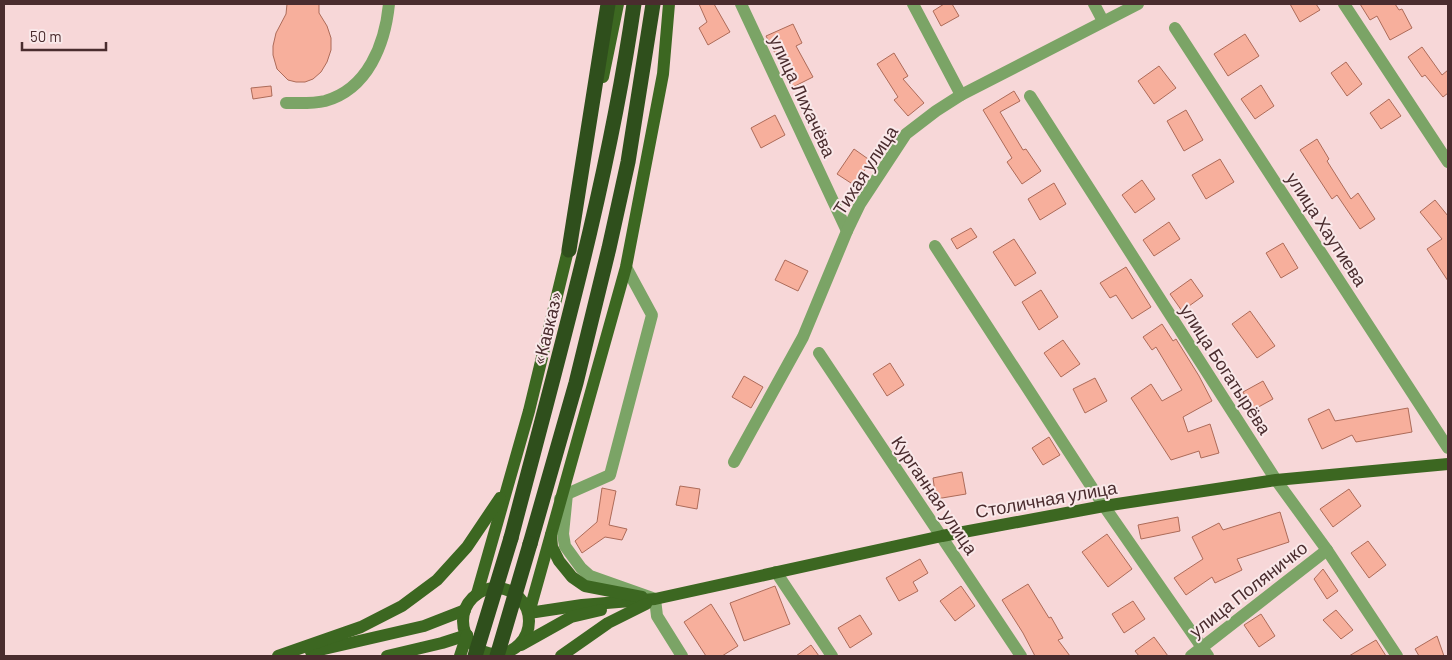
<svg xmlns="http://www.w3.org/2000/svg" width="1452" height="660" font-family="Barlow,sans-serif">
<style>
.building{fill:#f7af9c;stroke:#ad6b59}
.lines{fill:none;stroke-linecap:round;stroke-linejoin:round}
.minor{stroke:#7ba466;stroke-width:12}
.major{stroke:#3c6721;stroke-width:12}
.highway{stroke:#2f4f1c;stroke-width:15}
.highway-bridge{stroke:#2f4f1c;stroke-width:15}
.labels{text-anchor:middle;dominant-baseline:central;stroke-width:4;stroke-linejoin:round;paint-order:stroke}
.street-label{font-size:18px;fill:#4a2c2e;stroke:#f9e8e9}
</style>
<rect width="100%" height="100%" fill="#f7d7d8"/>
<g class="building">
<path d="M287 4H319V13L327 26 331 38V50L327 62 321 72 313 79 305 82H296L288 80 277 69 273 55V46L276 33 286 14Z"/>
<path d="M699 4H714L730 32 708 45 699 28 707 22Z"/>
<path d="M944 4H952L959 16 941 26 933 11Z"/>
<path d="M1290 4H1316L1320 10 1300 22Z"/>
<path d="M1360 4H1395L1399 10 1402 9 1412 28 1390 40 1377 16 1370 20Z"/>
<path d="M793 24 802 43 796 46 813 77 793 87 766 36Z"/>
<path d="M1245 34 1259 56 1228 76 1214 54Z"/>
<path d="M1422 47 1442 75 1448 70V93L1443 97 1425 75 1422 77 1408 57Z"/>
<path d="M894 53 908 76 903 79 924 103 908 116 894 100 898 97 877 64Z"/>
<path d="M1346 62 1362 84 1347 96 1331 73Z"/>
<path d="M1159 66 1176 88 1154 104 1138 81Z"/>
<path d="M1261 85 1274 106 1255 119 1241 99Z"/>
<path d="M271 86 272 96 253 99 251 88Z"/>
<path d="M1014 91 1020 101 1000 112 1023 150 1026 149 1041 171 1022 184 1007 162 1012 158 983 110Z"/>
<path d="M1389 99 1401 116 1381 129 1370 113Z"/>
<path d="M1186 110 1203 140 1184 151 1167 121Z"/>
<path d="M775 115 785 135 761 148 751 128Z"/>
<path d="M1317 139 1329 159 1327 161 1351 199 1358 193 1375 219 1360 229 1337 195 1332 199 1300 150Z"/>
<path d="M854 149 871 161 854 185 837 174Z"/>
<path d="M1220 159 1234 182 1206 199 1192 175Z"/>
<path d="M1142 180 1155 199 1135 213 1122 195Z"/>
<path d="M1054 183 1066 204 1040 220 1028 199Z"/>
<path d="M1435 200 1448 216V281L1427 249 1442 239 1420 212Z"/>
<path d="M1169 222 1180 239 1154 256 1143 240Z"/>
<path d="M971 228 977 237 957 249 951 239Z"/>
<path d="M1014 239 1036 273 1015 286 993 252Z"/>
<path d="M1283 243 1298 268 1281 278 1266 253Z"/>
<path d="M785 260 808 271 798 291 775 280Z"/>
<path d="M1126 267 1151 307 1132 319 1116 295 1110 298 1100 283Z"/>
<path d="M1191 279 1203 296 1182 311 1170 294Z"/>
<path d="M1041 290 1058 317 1039 330 1022 302Z"/>
<path d="M1250 311 1275 346 1257 358 1232 324Z"/>
<path d="M1162 324 1173 341 1176 339 1199 376 1212 401 1183 417 1188 432 1210 424 1219 453 1201 458 1199 451 1171 460 1131 398 1151 384 1162 401 1182 390 1156 347 1152 350 1143 337Z"/>
<path d="M1063 340 1080 364 1061 377 1044 353Z"/>
<path d="M890 363 904 385 887 396 873 374Z"/>
<path d="M744 376 763 387 751 408 732 397Z"/>
<path d="M1095 378 1107 401 1085 413 1073 389Z"/>
<path d="M1263 381 1273 399 1253 410 1243 392Z"/>
<path d="M1408 408 1412 432 1356 442 1352 435 1322 449 1308 419 1329 409 1335 421Z"/>
<path d="M1049 437 1060 455 1043 465 1032 448Z"/>
<path d="M962 472 966 494 936 499 933 478Z"/>
<path d="M680 486 700 489 697 509 676 505Z"/>
<path d="M602 488 616 491 609 525 627 529 622 540 605 537 582 553 575 541 597 522Z"/>
<path d="M1349 489 1361 506 1333 527 1320 509Z"/>
<path d="M1280 512 1289 542 1237 559 1242 570 1215 583 1212 577 1186 595 1174 578 1203 559 1192 537 1219 523 1223 530Z"/>
<path d="M1178 517 1180 531 1141 539 1138 525Z"/>
<path d="M1107 534 1132 569 1108 587 1082 552Z"/>
<path d="M1368 541 1386 565 1369 578 1351 553Z"/>
<path d="M920 559 928 573 913 582 918 591 899 601 886 578Z"/>
<path d="M1323 569 1338 591 1327 599 1314 579Z"/>
<path d="M1028 584 1049 618 1051 617 1063 638 1058 640 1070 656H1035L1023 633 1002 600Z"/>
<path d="M775 586 790 624 744 641 730 603Z"/>
<path d="M961 586 975 606 955 621 940 601Z"/>
<path d="M1133 601 1145 619 1124 633 1112 614Z"/>
<path d="M711 604 738 646 722 656H706L684 622Z"/>
<path d="M1336 610 1353 630 1341 639 1323 620Z"/>
<path d="M1261 614 1275 636 1259 647 1244 625Z"/>
<path d="M860 615 872 634 850 648 838 628Z"/>
<path d="M1437 636 1444 656H1419L1415 649Z"/>
<path d="M1154 637 1168 656H1139L1135 651Z"/>
<path d="M1376 640 1386 656H1349Z"/>
<path d="M811 645 819 656H796Z"/>
</g>
<g class="lines">
<g class="minor">
<path d="M741 4 847 231"/>
<path d="M913 4 961 95"/>
<path d="M1094 4 1103 21"/>
<path d="M1344 4 1448 162"/>
<path d="M1175 28 1448 448"/>
<path d="M1030 96 1276 480 1327 550 1397 656"/>
<path d="M286 103C299 103 312 104 325 101 368 89 385 44 389 4"/>
<path d="M935 246 1104 506 1208 656"/>
<path d="M819 353 1021 656"/>
<path d="M734 462 803 337 847 231 860 204 906 134 936 111 961 95 1138 4"/>
<path d="M567 494 563 534 565 546 581 568 590 576 655 599 657 616 682 656"/>
<path d="M560 499 567 494 610 475 652 315 626 267"/>
<path d="M776 572 832 656"/>
<path d="M1191 656 1327 550"/>
</g>
<g class="major">
<path d="M669 4 663 74 626 267 529 613 582 605 655 599 942 536 1104 506 1276 480 1448 464"/>
<path d="M603 77 618 4"/>
<path d="M551 535 552 547 559 561 572 577 585 586 642 597"/>
<circle cx="496" cy="621" r="33"/>
<path d="M477 594 529 411 570 242"/>
<path d="M521 645 571 617 601 610"/>
<path d="M311 652 424 626 465 610"/>
<path d="M278 656 361 627 402 606 437 580 467 547 500 498"/>
<path d="M387 656 442 643 467 635"/>
<path d="M460 656 467 635"/>
<path d="M561 656 608 623 646 604"/>
</g>
<g class="highway">
<path d="M569 250 608 4"/>
<path d="M511 538C557 362 608 185 634 4"/>
<path d="M530 544 576 383 609 248 628 162 653 4"/>
</g>
<g class="highway-bridge">
<path d="M475 656 511 538"/>
<path d="M497 656 530 544"/>
</g>
</g>
<g class="labels">
<g class="street-label">
<text transform="translate(803 96) rotate(65)">улица Лихачёва</text>
<text transform="translate(865 170) rotate(-57)">Тихая улица</text>
<text transform="translate(1327 229) rotate(57)">улица Хаутиева</text>
<text transform="translate(547 328) rotate(-76)">«Кавказ»</text>
<text transform="translate(1226 369) rotate(57)">улица Богатырёва</text>
<text transform="translate(935 495) rotate(56)">Курганная улица</text>
<text transform="translate(1046 499) rotate(-10)">Столичная улица</text>
<text transform="translate(1248 589) rotate(-38)">улица Поляничко</text>
</g>
</g>
<rect width="1452" height="660" fill="none" stroke="#4a2c2e" stroke-width="10"/>
<path d="M22 42v8h84v-8" fill="none" stroke="#4a2c2e" stroke-width="2.5"/>
<text x="30" y="42" font-size="15" fill="#4a2c2e" stroke="#f9e8e9" stroke-width="4" paint-order="stroke">50 m</text>
</svg>
